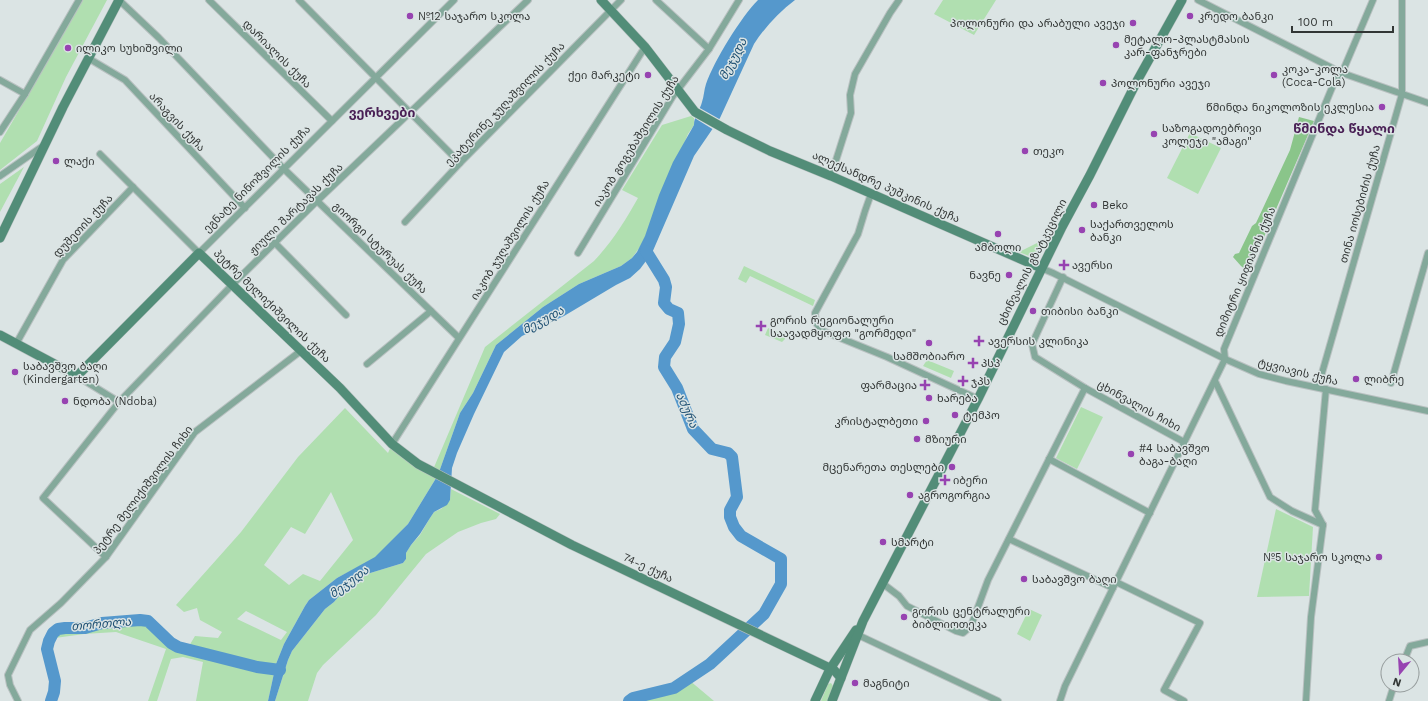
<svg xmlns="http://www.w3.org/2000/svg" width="1428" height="701" font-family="'Work Sans','Noto Sans Georgian',sans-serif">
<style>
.green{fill:#b0dfb0;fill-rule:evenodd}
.forest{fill:#8ac58a}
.water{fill:#5598cc}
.pier{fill:#dbe4e4}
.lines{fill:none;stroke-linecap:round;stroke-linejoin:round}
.river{stroke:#5598cc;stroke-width:12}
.street-casing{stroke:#b9c1c1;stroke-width:8}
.secondary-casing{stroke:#b9c1c1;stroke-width:10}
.street{stroke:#84a99b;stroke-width:6}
.secondary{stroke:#528d78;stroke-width:9}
.poi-dot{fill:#9743b1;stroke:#dbe4e4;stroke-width:1.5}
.labels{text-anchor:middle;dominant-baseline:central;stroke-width:3;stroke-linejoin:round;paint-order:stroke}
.poi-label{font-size:11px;fill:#323635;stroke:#dbe4e4;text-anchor:start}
.street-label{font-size:11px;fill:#323635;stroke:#dbe4e4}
.water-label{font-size:12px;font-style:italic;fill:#1e5073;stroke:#dbe4e4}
.quarter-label{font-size:13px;font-weight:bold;fill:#492055;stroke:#dbe4e4}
</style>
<rect width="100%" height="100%" fill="#dbe4e4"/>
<g class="green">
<path d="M83 0H107L66 77 37 141 0 170V143Z"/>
<path d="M943 0H996L974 35 934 14Z"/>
<path d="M691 116 694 118V125L688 134 642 244 632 258 621 266 579 284 543 307 496 345 473 393 460 413 438 475 408 524 375 558 337 578 309 600 305 606 284 644 276 664 268 701H196L203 662 183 657 171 659 157 701H148L166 649 116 632 84 634 55 638C45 658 66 680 54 701H51L54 692 55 681 47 649 49 641 53 633 58 629 65 628H85L102 623 135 620 148 621 156 628 157 627 182 645 189 646 195 636 218 638 222 632 200 620 197 608 184 612 176 605 241 532 298 457 345 408 388 453 392 444 432 472 485 347 594 261C612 242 625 221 638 198L622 190 662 125ZM331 492 353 540 320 581 303 574 289 585 264 565 291 527 305 534ZM246 611 287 632 281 640 237 619Z"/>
<path d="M1190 133 1221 148 1198 194 1167 178Z"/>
<path d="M24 167 0 212V184Z"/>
<path d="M1047 238 1039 256 1034 258 1019 252Z"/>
<path d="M744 266 815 300 813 306 750 276 746 283 738 279Z"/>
<path d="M768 328 785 335V339L782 342 765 335Z"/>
<path d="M927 360 954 371 951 378 923 366Z"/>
<path d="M1081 407 1103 417 1077 469 1056 458Z"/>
<path d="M451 489 500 514 496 519 481 523 458 532 426 554 376 615 323 665 317 673 308 701H275L288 660 292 651 325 609 334 602 349 584 367 574 403 563 406 559V553L411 545 420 535 430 518 434 512 441 509 450 500Z"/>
<path d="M1276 509 1313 527 1309 596 1257 597Z"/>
<path d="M1029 609 1042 615 1030 641 1017 634Z"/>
<path d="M689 680 714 701H643L675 691Z"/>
<path d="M831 683 833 686 828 701H821L828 684Z"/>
</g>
<path class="forest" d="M1299 117 1314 121 1249 272 1241 266 1233 257 1235 254 1239 253 1252 226 1256 223 1290 150Z"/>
<path class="water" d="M758 0H795C779 12 765 27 754 44L720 118 694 156 652 253 640 269 630 278 616 285 564 316 522 336 504 352 474 414 457 453 452 468 450 500 447 505 434 512 430 518 420 534 411 545 406 553V559L403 563 367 574 349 584 334 602 325 609 292 651 288 660 275 701H268L276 664 284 644 305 606 309 600 337 578 375 557 408 524 438 475 460 413 473 393 496 345 543 307 579 284 621 266 632 258 637 252 645 236 659 195 673 162 694 125C694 116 700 110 702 102 704 96 704 90 706 84 714 61 741 17 758 0Z"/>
<path class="pier" d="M698 107 721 120 714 130 693 117Z"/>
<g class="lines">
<g class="river">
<path d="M51 701 54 692 55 681 47 649 49 641 53 633 58 629 65 628H85L102 623 140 620 148 621 171 643 178 647 257 667 280 670"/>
<path d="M629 701 633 698 674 688 710 664 764 614 781 584V559L741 536 734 527 730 517V510L737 497 732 457 728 453 712 449 693 429 677 388 664 367 665 357 675 342 679 324 678 313 669 309 664 303 666 287 664 280 646 251"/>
</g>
<defs>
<g id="street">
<path d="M119 0 159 38 284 169 459 338"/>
<path d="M209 0 332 121"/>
<path d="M299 0 460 163"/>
<path d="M656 0 709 49"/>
<path d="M1198 0 1342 73 1428 103"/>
<path d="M88 58 125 80 245 208"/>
<path d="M0 80 25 94"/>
<path d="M0 132 25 94 79 0"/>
<path d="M100 154 199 253 454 0"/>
<path d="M0 176 43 146"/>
<path d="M831 176 851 113 850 95 855 74 890 13 899 0"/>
<path d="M871 194 865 211 858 234 815 313 816 323 823 331 887 357 978 399"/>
<path d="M405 222 460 163 621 0"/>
<path d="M275 243 346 315"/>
<path d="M578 253 673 96 709 49 739 0"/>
<path d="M1041 268 1053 273 1225 359 1259 374 1286 381 1428 411"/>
<path d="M1063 277 1032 344 1035 357 1085 388 1184 442"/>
<path d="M16 344 63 260 133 187"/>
<path d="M367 364 431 311"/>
<path d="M77 376 119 402"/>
<path d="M1215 381 1270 497 1292 511 1323 525"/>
<path d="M1391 383 1428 253"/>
<path d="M1318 387 1402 94V0"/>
<path d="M392 444 645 47"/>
<path d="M1049 459 1150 513"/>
<path d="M1323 525 1315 510 1326 389"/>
<path d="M1009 539 1113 588"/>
<path d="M106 557 43 498 119 402 232 285 317 201 528 0"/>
<path d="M1116 582 1200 623 1164 690 1184 701"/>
<path d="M882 583 899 596 907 606 956 631 963 633 971 626 988 580 1085 388"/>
<path d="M858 635 998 701"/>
<path d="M1404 661 1410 646 1428 642"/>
<path d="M18 701 10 685 8 675 30 630 61 603 106 557 195 432 302 350"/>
<path d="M1060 701 1065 686 1225 359 1224 349 1336 78 1342 73 1373 0"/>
<path d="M1306 701 1311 617 1323 525"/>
<path d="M1389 701 1394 685"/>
</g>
<g id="secondary">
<path d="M601 0 645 47 695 112 727 130 770 151 831 176 1041 268"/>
<path d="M0 238 63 107 119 0"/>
<path d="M0 335 77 376 199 253 340 388 392 444 418 464 572 545 834 670 841 678"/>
<path d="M815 701 830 669 856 630"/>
<path d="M832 701 863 621 978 399 1062 227 1090 175 1137 81 1182 0"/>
</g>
</defs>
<use href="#street" class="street-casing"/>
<use href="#secondary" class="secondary-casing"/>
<use href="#street" class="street"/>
<use href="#secondary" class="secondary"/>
</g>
<g class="poi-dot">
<circle cx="410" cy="16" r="4"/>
<circle cx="1190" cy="16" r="4"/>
<circle cx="1133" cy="23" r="4"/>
<circle cx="1116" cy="45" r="4"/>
<circle cx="68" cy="48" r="4"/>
<circle cx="648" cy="75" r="4"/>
<circle cx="1274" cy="75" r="4"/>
<circle cx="1103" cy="83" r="4"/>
<circle cx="1382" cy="107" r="4"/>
<circle cx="1154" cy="134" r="4"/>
<circle cx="1025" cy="151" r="4"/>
<circle cx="56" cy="161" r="4"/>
<circle cx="1094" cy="205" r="4"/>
<circle cx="1082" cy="230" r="4"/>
<circle cx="998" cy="234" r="4"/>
<path d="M1062 259h4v4h4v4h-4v4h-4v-4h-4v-4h4z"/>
<circle cx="1009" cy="275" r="4"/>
<circle cx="1033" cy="311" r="4"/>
<path d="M759 320h4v4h4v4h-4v4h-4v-4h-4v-4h4z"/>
<path d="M977 335h4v4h4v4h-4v4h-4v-4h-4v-4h4z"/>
<circle cx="929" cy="343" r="4"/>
<path d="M971 357h4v4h4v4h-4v4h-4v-4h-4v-4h4z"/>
<circle cx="15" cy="372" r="4"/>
<circle cx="1356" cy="379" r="4"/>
<path d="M961 375h4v4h4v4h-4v4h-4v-4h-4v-4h4z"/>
<path d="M923 379h4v4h4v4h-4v4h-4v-4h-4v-4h4z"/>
<circle cx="929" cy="398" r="4"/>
<circle cx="65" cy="401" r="4"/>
<circle cx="955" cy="415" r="4"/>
<circle cx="926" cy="421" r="4"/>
<circle cx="917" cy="439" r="4"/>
<circle cx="1131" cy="454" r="4"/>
<circle cx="952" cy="467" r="4"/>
<path d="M943 474h4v4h4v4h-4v4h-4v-4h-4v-4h4z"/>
<circle cx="910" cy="495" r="4"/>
<circle cx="883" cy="542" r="4"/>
<circle cx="1379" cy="557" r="4"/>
<circle cx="1024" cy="579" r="4"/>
<circle cx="904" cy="617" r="4"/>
<circle cx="855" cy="683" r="4"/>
</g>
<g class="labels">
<g class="poi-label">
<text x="418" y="16">№12 საჯარო სკოლა</text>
<text x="1198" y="16">კრედო ბანკი</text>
<text x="1125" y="23" text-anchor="end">პოლონური და არაბული ავეჯი</text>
<text x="1124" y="39">მეტალო-პლასტმასის<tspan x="1124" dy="13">კარ-ფანჯრები</tspan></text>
<text x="76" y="48">ილიკო სუხიშვილი</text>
<text x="1282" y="69">კოკა-კოლა<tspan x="1282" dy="13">(Coca-Cola)</tspan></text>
<text x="640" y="75" text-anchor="end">ქეი მარკეტი</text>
<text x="1111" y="83">პოლონური ავეჯი</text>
<text x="1374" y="107" text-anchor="end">წმინდა ნიკოლოზის ეკლესია</text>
<text x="1162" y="128">საზოგადოებრივი<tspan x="1162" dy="13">კოლეჯი "ამაგი"</tspan></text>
<text x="1033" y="151">თეკო</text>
<text x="64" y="161">ლაქი</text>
<text x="1102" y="205">Beko</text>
<text x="1090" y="224">საქართველოს<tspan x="1090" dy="13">ბანკი</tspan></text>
<text x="998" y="247" text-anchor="middle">ამბოლი</text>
<text x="1072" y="265">ავერსი</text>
<text x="1001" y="275" text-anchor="end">ნავნე</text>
<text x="1041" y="311">თიბისი ბანკი</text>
<text x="770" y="320">გორის რეგიონალური<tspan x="770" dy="13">საავადმყოფო "გორმედი"</tspan></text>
<text x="988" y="341">ავერსის კლინიკა</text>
<text x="929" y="356" text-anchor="middle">სამშობიარო</text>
<text x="981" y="363">პსპ</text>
<text x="23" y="366">საბავშვო ბაღი<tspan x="23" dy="13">(Kindergarten)</tspan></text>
<text x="1364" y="379">ლიბრე</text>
<text x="971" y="381">ჯპს</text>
<text x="917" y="385" text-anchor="end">ფარმაცია</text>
<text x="937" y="398">ხარება</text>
<text x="73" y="401">ნდობა (Ndoba)</text>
<text x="963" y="415">ტემპო</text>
<text x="918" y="421" text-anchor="end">კრისტალბეთი</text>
<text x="925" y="439">მზიური</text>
<text x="1139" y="448">#4 საბავშვო<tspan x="1139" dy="13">ბაგა-ბაღი</tspan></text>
<text x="944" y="467" text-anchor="end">მცენარეთა თესლები</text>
<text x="953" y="480">იბერი</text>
<text x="918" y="495">აგროგორგია</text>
<text x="891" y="542">სმარტი</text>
<text x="1371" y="557" text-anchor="end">№5 საჯარო სკოლა</text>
<text x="1032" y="579">საბავშვო ბაღი</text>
<text x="912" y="611">გორის ცენტრალური<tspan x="912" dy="13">ბიბლიოთეკა</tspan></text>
<text x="863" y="683">მაგნიტი</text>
</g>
<g class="street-label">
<text transform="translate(277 54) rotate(45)">დარიალის ქუჩა</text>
<text transform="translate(505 104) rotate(-46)">ეკატერინე ჯუღაშვილის ქუჩა</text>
<text transform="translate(177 122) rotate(47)">არაგვის ქუჩა</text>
<text transform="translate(636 141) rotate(-58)">იაკობ გოგებაშვილის ქუჩა</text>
<text transform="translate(257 179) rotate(-45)">ეგნატე ნინოშვილის ქუჩა</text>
<text transform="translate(886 187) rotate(24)">ალექსანდრე პუშკინის ქუჩა</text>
<text transform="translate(1360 204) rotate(-74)">თინა იოსებიძის ქუჩა</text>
<text transform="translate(296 209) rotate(-44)">ჟიული შარტავას ქუჩა</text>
<text transform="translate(83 226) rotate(-47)">დუშეთის ქუჩა</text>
<text transform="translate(510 240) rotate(-58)">იაკობ ჯუღაშვილის ქუჩა</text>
<text transform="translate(380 248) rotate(44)">გიორგი სტურუას ქუჩა</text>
<text transform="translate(1032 262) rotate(-63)">ცხინვალის გზატკეცილი</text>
<text transform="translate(1245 272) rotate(-67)">დიმიტრი ყიფიანის ქუჩა</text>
<text transform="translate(272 306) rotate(44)">პეტრე მელიქიშვილის ქუჩა</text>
<text transform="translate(1298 372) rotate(14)">ტყვიავის ქუჩა</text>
<text transform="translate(1139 406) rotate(29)">ცხინვალის ჩიხი</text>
<text transform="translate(143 490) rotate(-53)">პეტრე მელიქიშვილის ჩიხი</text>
<text transform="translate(648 568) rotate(25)">74-ე ქუჩა</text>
</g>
<g class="water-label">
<text transform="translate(733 59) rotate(-62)">მეჯუდა</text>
<text transform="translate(543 320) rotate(-28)">მეჯუდა</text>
<text transform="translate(687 410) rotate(66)">აძურა</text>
<text transform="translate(349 582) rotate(-36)">მეჯუდა</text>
<text transform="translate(101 624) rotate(-5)">თორთლა</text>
</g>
<g class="quarter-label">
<text x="382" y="112">ვერხვები</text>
<text x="1344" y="128">წმინდა წყალი</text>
</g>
</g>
<g transform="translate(1400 673) rotate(198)"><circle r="19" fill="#dbe4e4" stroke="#979e9e"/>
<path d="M0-3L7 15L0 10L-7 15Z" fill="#9743b1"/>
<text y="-6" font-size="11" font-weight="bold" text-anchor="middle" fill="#323635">N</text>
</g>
<path d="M1292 26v6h101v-6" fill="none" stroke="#323635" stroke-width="2"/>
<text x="1298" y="26" font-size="12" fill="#323635" stroke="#dbe4e4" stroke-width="3" paint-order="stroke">100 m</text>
</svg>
